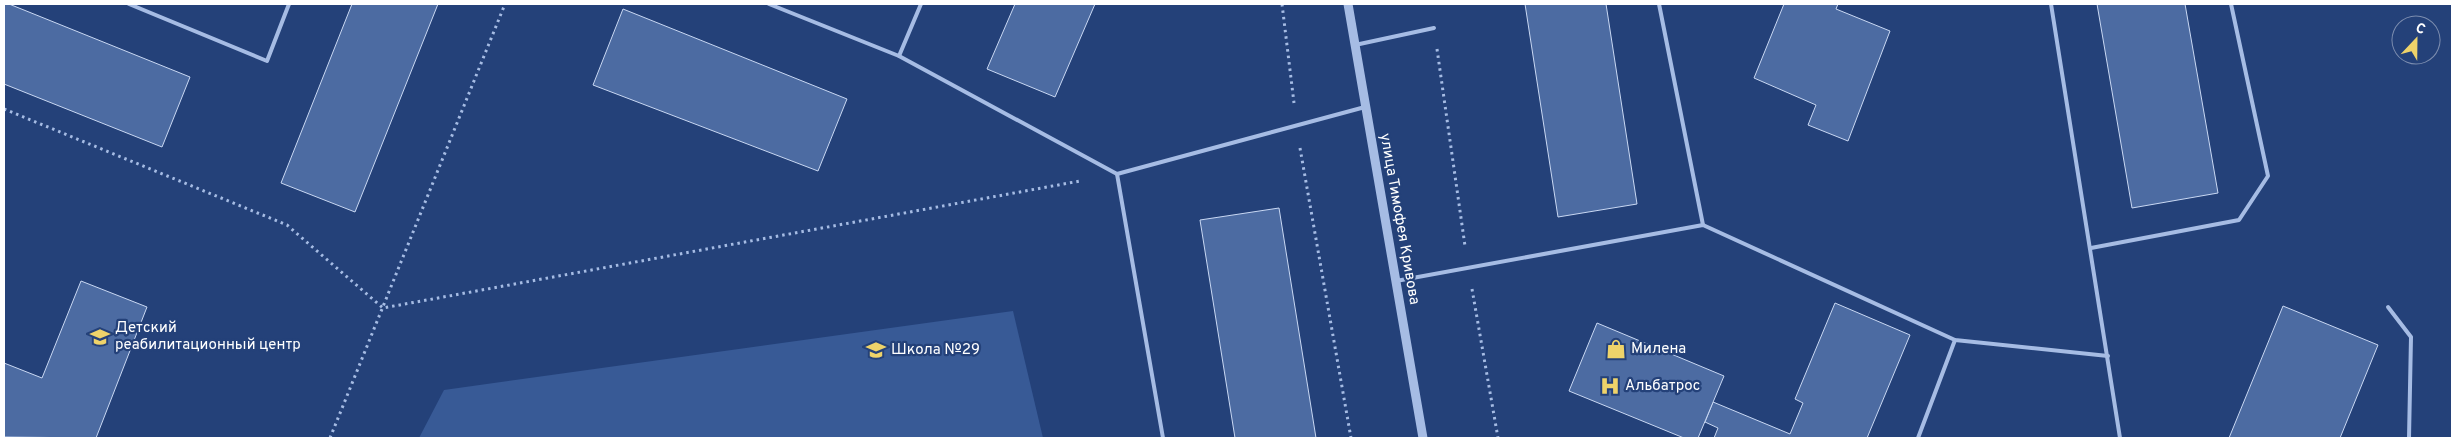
<svg xmlns="http://www.w3.org/2000/svg" width="2456" height="442" font-family="Overpass,sans-serif">
<style>
.green{fill:#385a96}
.building{fill:#4c6ba2;stroke:#c9d8f3}
.lines{fill:none;stroke-linecap:round;stroke-linejoin:round}
.path{stroke:#a6bce4;stroke-width:3;stroke-dasharray:2.5 4;stroke-linecap:butt}
.service{stroke:#a6bce4;stroke-width:4}
.tertiary{stroke:#a6bce4;stroke-width:9}
.labels{text-anchor:middle;dominant-baseline:central;stroke-width:4.5;stroke-linejoin:round;paint-order:stroke}
.street-label{font-size:15px;fill:#fff;stroke:#244179}
.poi-label{font-size:15px;fill:#fff;stroke:#244179;text-anchor:start}
</style>
<rect width="100%" height="100%" fill="#244179"/>
<path class="green" d="M1013 311 1043 438H419L444 390Z"/>
<g class="building">
<path d="M4 4H9L190 77 162 147 4 84Z"/>
<path d="M352 4H438L355 212 281 183Z"/>
<path d="M1015 4H1095L1055 97 987 69Z"/>
<path d="M1525 4H1606L1637 204 1558 217Z"/>
<path d="M1784 4H1838L1836 9 1890 31 1848 141 1808 125 1816 105 1754 78Z"/>
<path d="M2097 4H2185L2218 193 2132 208Z"/>
<path d="M623 9 847 99 818 171 593 85Z"/>
<path d="M1279 208 1316 438H1235L1200 220Z"/>
<path d="M81 281 147 307 96 438 4 437V363L42 378Z"/>
<path d="M1835 303 1910 335 1867 438H1714L1718 428 1705 422 1713 402 1790 434 1803 403 1795 399Z"/>
<path d="M2283 306 2378 345 2340 438H2229Z"/>
<path d="M1597 323 1724 376 1698 438H1684L1569 391Z"/>
</g>
<g class="lines">
<g class="path">
<path d="M1282 4 1294 103"/>
<path d="M1437 49 1465 246"/>
<path d="M4 109 287 225 383 308 1080 181"/>
<path d="M1300 148 1351 438"/>
<path d="M1472 289 1498 438"/>
<path d="M330 438 505 4"/>
</g>
<g class="service">
<path d="M129 4 267 61 289 4"/>
<path d="M769 4 899 56 1117 174 1365 107"/>
<path d="M1659 4 1703 225"/>
<path d="M2051 4 2120 438"/>
<path d="M1355 45 1434 28"/>
<path d="M899 56 921 4"/>
<path d="M1117 174 1163 438"/>
<path d="M2091 248 2239 220 2268 176 2231 4"/>
<path d="M1396 281 1703 225 1955 340 2108 356"/>
<path d="M2388 307 2411 337 2409 438"/>
<path d="M1918 438 1955 340"/>
</g>
<path class="tertiary" d="M1348 4 1423 438"/>
</g>
<defs>
<symbol id="school-bare" viewBox="-9 -9 18 18"><path d="M0-5L7-2L0 1L-7-2ZM-4 1L0 2.5L4 1V4Q0 6-4 4Z" fill="#eed36a" stroke="#244179" stroke-width="2.5" paint-order="stroke"/></symbol>
<symbol id="shop-bare" viewBox="-9 -9 18 18"><path d="M-5-2.5h2.3a2.7 3.5 0 0 1 5.4 0H5L5.5 6h-11ZM-1.5-2.5h3a1.5 2.3 0 0 0-3 0Z" fill="#eed36a" stroke="#244179" stroke-width="2.5" paint-order="stroke"/></symbol>
<symbol id="hospital-bare" viewBox="-9 -9 18 18"><path d="M-5-5h3v3.5h4V-5h3V5h-3V1.5h-4V5h-3Z" fill="#eed36a" stroke="#244179" stroke-width="2.5" paint-order="stroke"/></symbol>
</defs>
<g fill-rule="evenodd">
<use href="#school-bare" x="86" y="323" width="28" height="28"/>
<use href="#shop-bare" x="1602" y="335" width="28" height="28"/>
<use href="#school-bare" x="862" y="336" width="28" height="28"/>
<use href="#hospital-bare" x="1596" y="372" width="28" height="28"/>
</g>
<g class="labels">
<g class="street-label">
<text transform="translate(1399 219) rotate(80)">улица Тимофея Кривова</text>
</g>
<g class="poi-label">
<text x="115" y="328">Детский<tspan x="115" dy="17">реабилитационный центр</tspan></text>
<text x="1631" y="349">Милена</text>
<text x="891" y="350">Школа №29</text>
<text x="1625" y="386">Альбатрос</text>
</g>
</g>
<rect width="2456" height="442" fill="none" stroke="#ffffff" stroke-width="10"/>
<g transform="translate(2416 40) rotate(22)"><circle r="24" fill="#244179" stroke="#7c8daf"/>
<path d="M0-4L9 19L0 12L-9 19Z" fill="#eed36a"/>
<text y="-8" font-size="14" font-weight="bold" text-anchor="middle" fill="#ffffff">С</text>
</g>
</svg>
